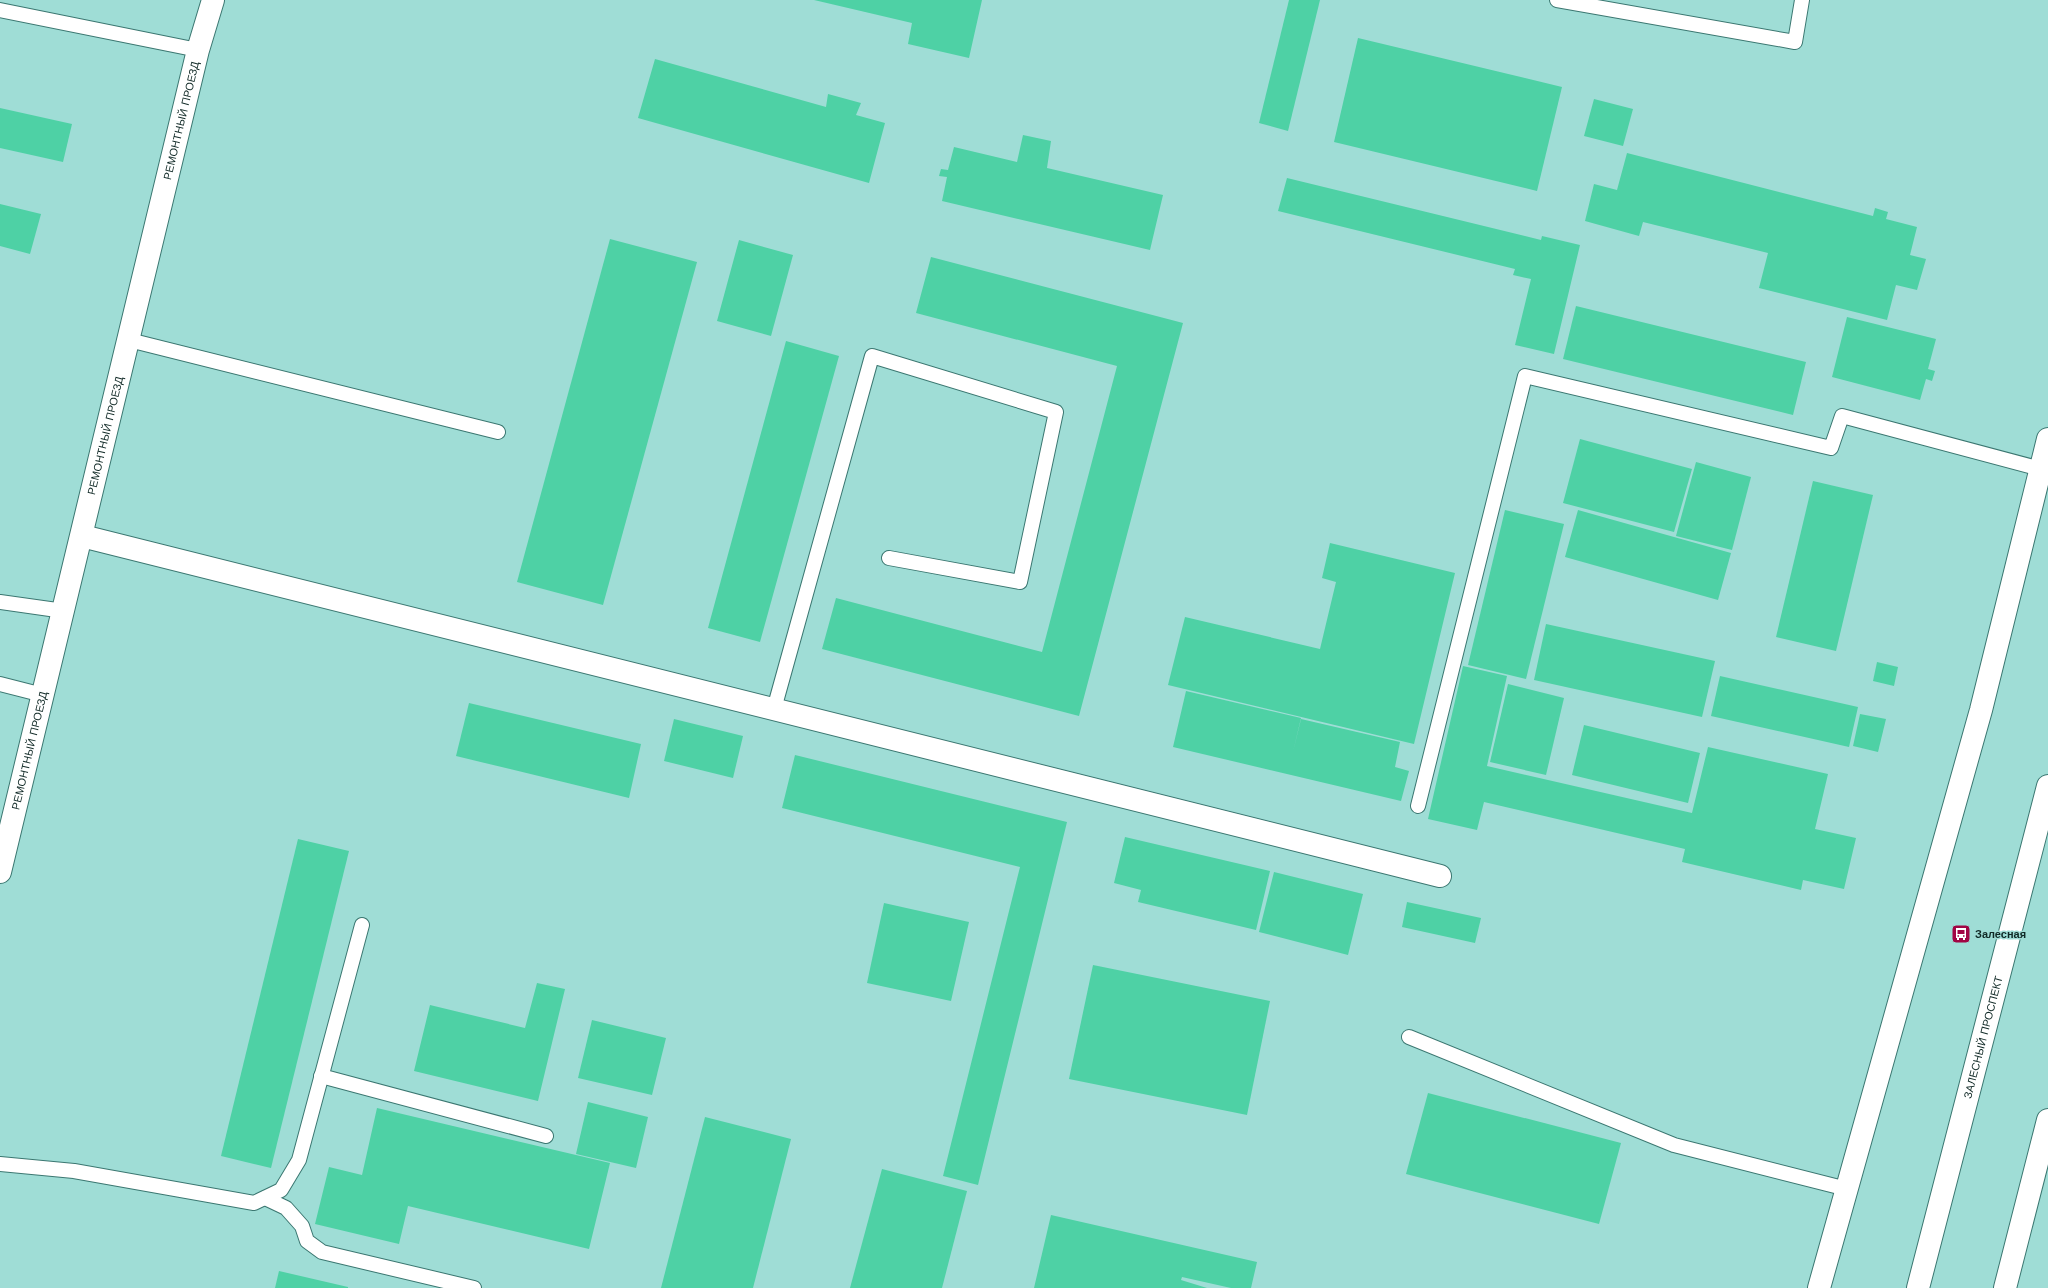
<svg xmlns="http://www.w3.org/2000/svg" width="2048" height="1288" font-family="'Work Sans',sans-serif">
<style>
.building{fill:#4ed1a5}
.lines{fill:none;stroke-linecap:round;stroke-linejoin:round}
.service-casing{stroke:#3b7771;stroke-width:16}
.minor-casing{stroke:#3b7771;stroke-width:24}
.tertiary-casing{stroke:#3b7771;stroke-width:24}
.service{stroke:#fff;stroke-width:14}
.minor{stroke:#fff;stroke-width:22}
.tertiary{stroke:#fff;stroke-width:22}
.labels{text-anchor:middle;dominant-baseline:central;stroke-width:3;stroke-linejoin:round;paint-order:stroke}
.street-label{font-size:11px;fill:#102926;stroke:#9fddd6}
.poi-label{font-size:11px;font-weight:bold;fill:#102926;stroke:#9fddd6;text-anchor:start}
</style>
<rect width="100%" height="100%" fill="#9fddd6"/>
<g class="building">
<path d="M814 0H982L969 58 908 44 912 23Z"/>
<path d="M1289 0H1320L1288 131 1259 123Z"/>
<path d="M1358 38 1562 87 1537 191 1334 142Z"/>
<path d="M655 59 826 107 828 94 861 103 856 115 885 123 869 183 638 118Z"/>
<path d="M1594 99 1633 109 1623 146 1584 136Z"/>
<path d="M0 108 72 124 63 162 0 148Z"/>
<path d="M1023 135 1051 141 1047 168 1163 195 1150 250 942 201 947 177 939 176 941 169 948 170 954 147 1017 162Z"/>
<path d="M1627 153 1873 216 1875 208 1888 212 1886 219 1917 227 1910 255 1926 259 1917 290 1896 285 1887 320 1759 288 1768 253 1643 222 1639 236 1585 221 1594 184 1617 190Z"/>
<path d="M1287 178 1541 240 1542 236 1580 245 1554 354 1515 345 1531 279 1513 275 1515 269 1278 211Z"/>
<path d="M0 204 41 214 30 254 0 246Z"/>
<path d="M610 239 697 262 603 605 517 582Z"/>
<path d="M739 240 793 255 771 336 717 321Z"/>
<path d="M931 257 1183 323 1079 716 822 649 836 598 1042 652 1117 366 916 313Z"/>
<path d="M1576 306 1806 362 1793 415 1563 359Z"/>
<path d="M1847 317 1936 339 1928 369 1935 371 1932 381 1926 379 1920 400 1832 377Z"/>
<path d="M786 341 839 356 760 642 708 628Z"/>
<path d="M1580 439 1692 469 1674 532 1563 503Z"/>
<path d="M1696 462 1751 477 1732 550 1676 536Z"/>
<path d="M1813 481 1873 495 1836 651 1776 637Z"/>
<path d="M1505 510 1564 524 1526 679 1468 665Z"/>
<path d="M1578 510 1731 553 1718 600 1565 557Z"/>
<path d="M1330 543 1455 573 1414 744 1168 685 1185 617 1320 649 1336 582 1322 578Z"/>
<path d="M1546 624 1715 661 1702 717 1534 680Z"/>
<path d="M1877 662 1898 667 1894 686 1873 681Z"/>
<path d="M1463 666 1507 676 1487 766 1692 813 1708 747 1828 774 1815 829 1856 838 1844 889 1803 880 1801 890 1682 862 1685 849 1484 802 1477 830 1428 819Z"/>
<path d="M1720 676 1858 707 1849 747 1711 716Z"/>
<path d="M1508 684 1564 698 1546 775 1490 762Z"/>
<path d="M1186 691 1301 718 1293 752 1301 719 1400 742 1395 767 1409 771 1401 801 1173 747Z"/>
<path d="M469 703 641 744 629 798 456 756Z"/>
<path d="M1860 714 1886 719 1878 752 1853 746Z"/>
<path d="M674 719 743 736 733 778 664 761Z"/>
<path d="M1584 725 1700 753 1688 803 1572 775Z"/>
<path d="M795 755 1067 822 978 1185 943 1176 1020 867 782 808Z"/>
<path d="M1125 837 1270 871 1256 930 1138 902 1141 890 1114 883Z"/>
<path d="M298 839 349 851 271 1168 221 1156Z"/>
<path d="M1274 872 1363 894 1348 955 1259 932Z"/>
<path d="M1407 902 1481 918 1475 943 1402 927Z"/>
<path d="M884 903 969 922 951 1001 867 983Z"/>
<path d="M1093 965 1270 1001 1247 1115 1069 1079Z"/>
<path d="M537 983 565 989 538 1101 414 1071 430 1005 525 1028Z"/>
<path d="M592 1020 666 1038 652 1095 578 1078Z"/>
<path d="M1428 1093 1621 1143 1599 1224 1406 1174Z"/>
<path d="M588 1102 648 1117 636 1168 576 1154Z"/>
<path d="M377 1108 610 1163 589 1249 408 1206 399 1244 315 1224 329 1167 362 1175Z"/>
<path d="M705 1117 791 1139 753 1288H661Z"/>
<path d="M882 1169 967 1191 942 1288H850Z"/>
<path d="M1051 1215 1257 1262 1251 1288H1231L1182 1277 1181 1280 1207 1288H1034Z"/>
<path d="M279 1271 348 1287V1288H275Z"/>
</g>
<g class="lines">
<defs>
<g id="service">
<path d="M1557 0 1795 42 1802 0"/>
<path d="M0 10 198 50"/>
<path d="M129 340 498 432"/>
<path d="M0 602 64 611"/>
<path d="M0 684 43 695"/>
<path d="M774 709 872 356 1056 412 1020 582 889 558"/>
<path d="M1418 806 1525 376 1831 448 1842 416 2041 469"/>
<path d="M1409 1037 1674 1145 1847 1189"/>
<path d="M321 1076 546 1136"/>
<path d="M0 1164 74 1171 254 1203 281 1190 299 1160 362 925"/>
<path d="M265 1198 286 1208 302 1226 307 1241 322 1252 474 1288"/>
</g>
<g id="minor">
<path d="M82 536 1440 876"/>
<path d="M1819 1288 1981 710 2048 439"/>
</g>
<g id="tertiary">
<path id="s1" d="M0 872 198 50 213 0"/>
<path id="s2" d="M1918 1288 2048 786"/>
<path d="M2005 1288 2048 1120"/>
</g>
</defs>
<use href="#service" class="service-casing"/>
<use href="#minor" class="minor-casing"/>
<use href="#tertiary" class="tertiary-casing"/>
<use href="#service" class="service"/>
<use href="#minor" class="minor"/>
<use href="#tertiary" class="tertiary"/>
</g>
<defs>
<symbol id="bus-square" viewBox="-11 -11 22 22"><rect x="-9" y="-9" width="18" height="18" rx="4" fill="#a10544" stroke="#9fddd6"/><path d="M-5-6H5V4H4V6H2V4H-2V6H-4V4H-5ZM-3.5-4V0h7V-4ZM-3.5 1.2v1.5H-2V1.2ZM2 1.2v1.5H3.5V1.2Z" fill="#fff"/></symbol>
</defs>
<g fill-rule="evenodd">
<use href="#bus-square" x="1950" y="923" width="22" height="22"/>
</g>
<g class="labels">
<g class="street-label">
<text stroke="none"><textPath href="#s1" startOffset="773">РЕМОНТНЫЙ ПРОЕЗД</textPath></text>
<text stroke="none"><textPath href="#s1" startOffset="449">РЕМОНТНЫЙ ПРОЕЗД</textPath></text>
<text stroke="none"><textPath href="#s1" startOffset="125">РЕМОНТНЫЙ ПРОЕЗД</textPath></text>
<text stroke="none"><textPath href="#s2" startOffset="259">ЗАЛЕСНЫЙ ПРОСПЕКТ</textPath></text>
</g>
<g class="poi-label">
<text x="1975" y="934">Залесная</text>
</g>
</g>
</svg>
